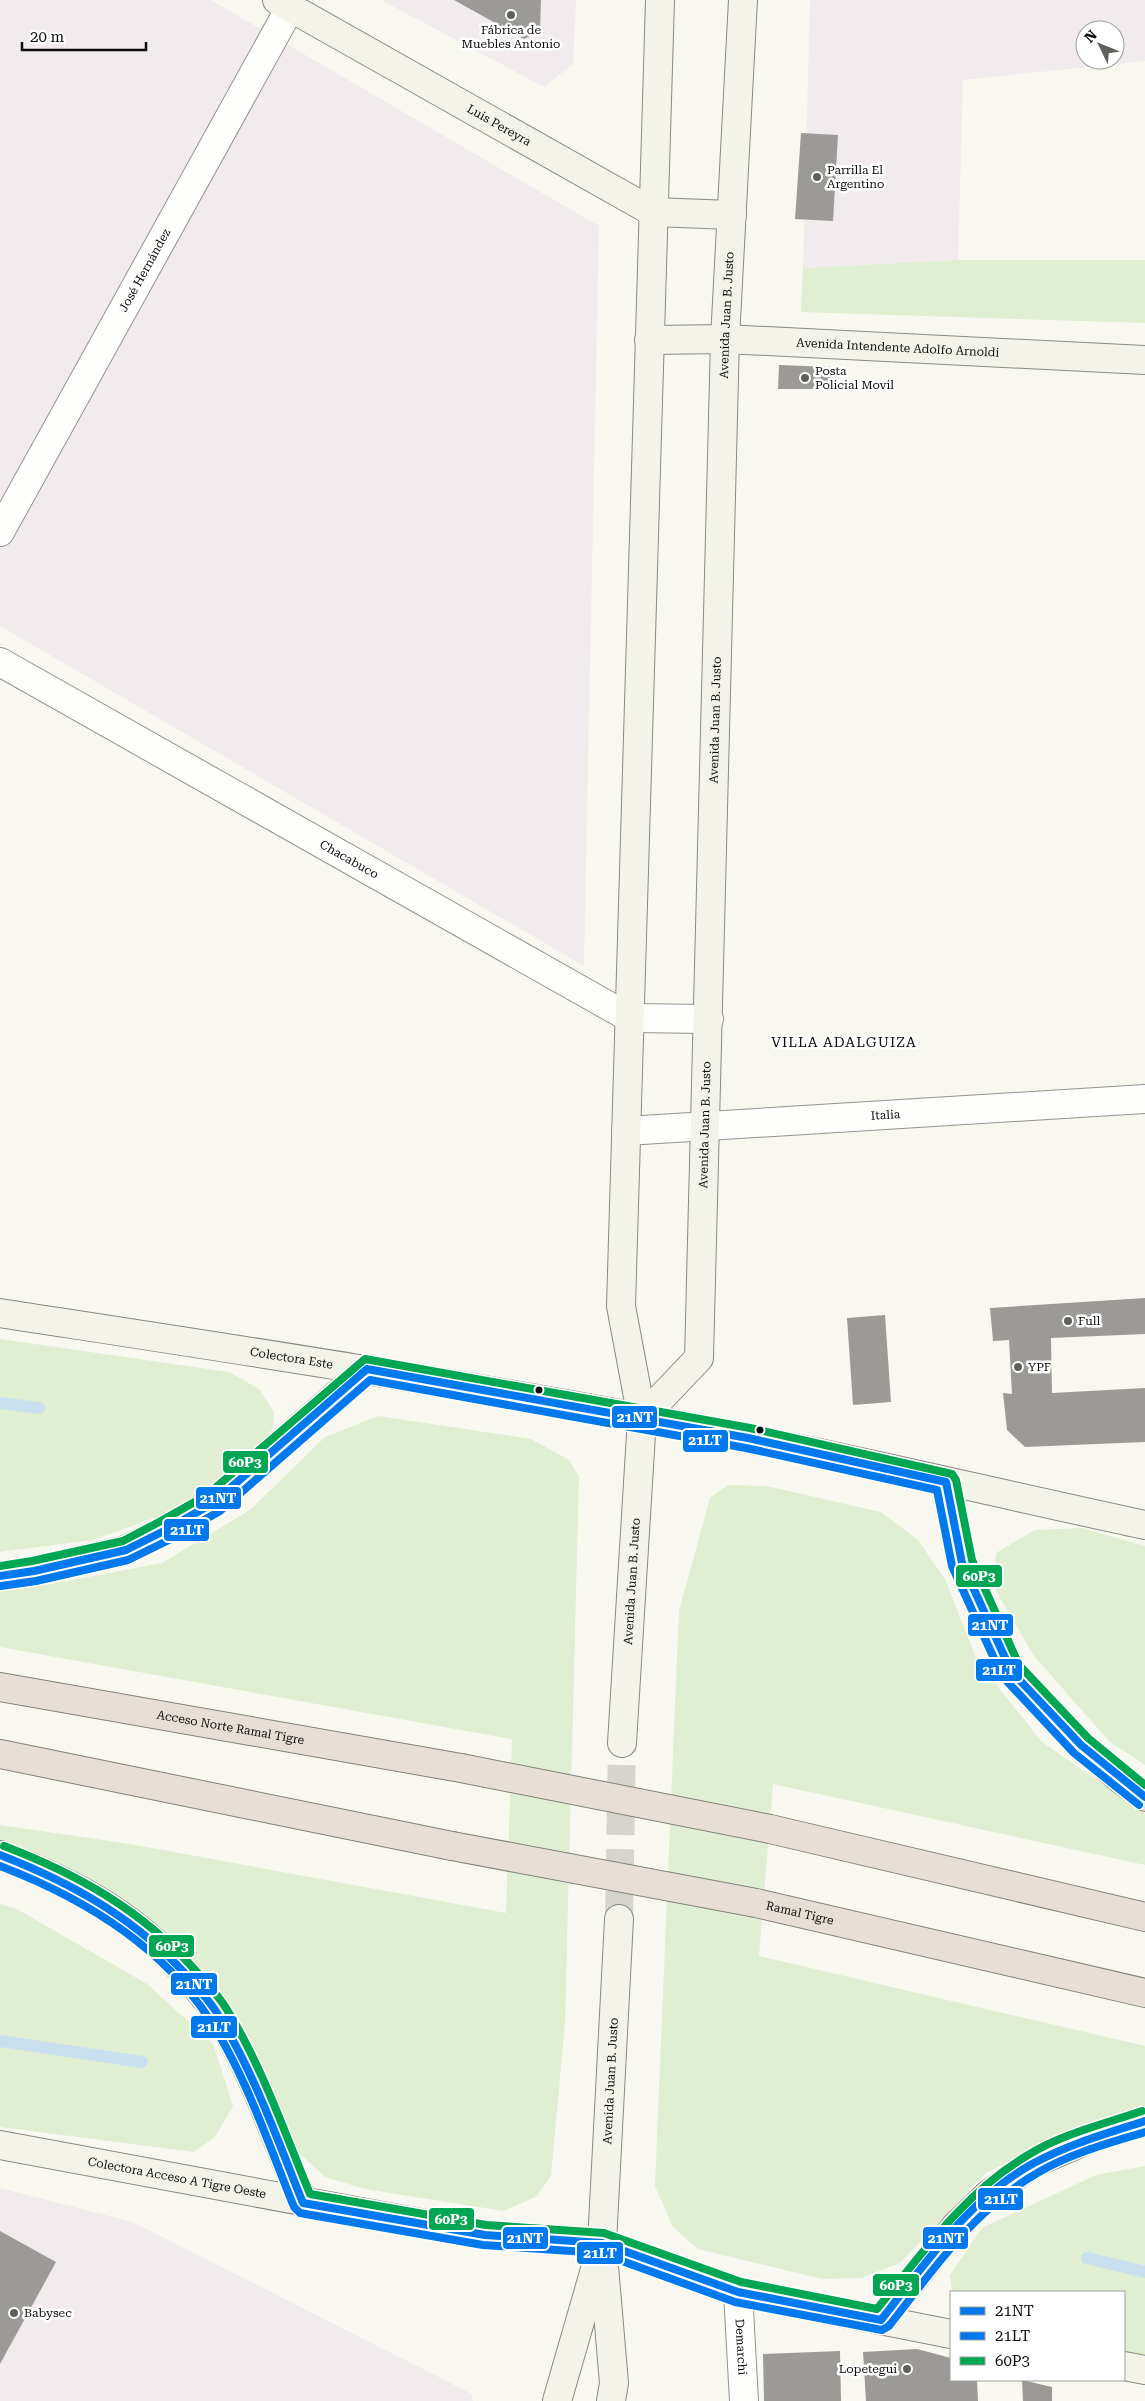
<svg xmlns="http://www.w3.org/2000/svg" width="1145" height="2401" font-family="'Roboto Serif',serif">
<style>
.industrial{fill:#f1ebed;fill-rule:evenodd}
.green{fill:#e0eed1}
.lines{fill:none;stroke-linecap:round;stroke-linejoin:round}
.stream{stroke:#c9e0f1;stroke-width:12}
.building{fill:#9c9a96}
.secondary-tunnel{stroke:#d5d5ce;stroke-width:28;stroke-dasharray:28 14;stroke-linecap:butt}
.street-casing{stroke:#93928f;stroke-width:30}
.secondary-casing{stroke:#898985;stroke-width:30}
.highway-casing{stroke:#80807c;stroke-width:30}
.street{stroke:#fefefd;stroke-width:28}
.secondary{stroke:#f3f3e9;stroke-width:28}
.highway{stroke:#e7dfd6;stroke-width:28}
.highway-bridge-casing{stroke:#80807c;stroke-width:30;stroke-linecap:butt}
.highway-bridge{stroke:#e7dfd6;stroke-width:28}
.bus-1-casing{stroke:#fff;stroke-width:11}
.bus-2-casing{stroke:#fff;stroke-width:11}
.bus-3-casing{stroke:#fff;stroke-width:11}
.bus-1{stroke:#0079ef;stroke-width:8}
.bus-2{stroke:#0079ef;stroke-width:8}
.bus-3{stroke:#00a651;stroke-width:8}
.poi-dot{fill:#5f5f5c;stroke:#fff;stroke-width:2}
.bus-dot{fill:#0c0c0c;stroke:#fff;stroke-width:2}
.labels{text-anchor:middle;dominant-baseline:central;stroke-width:5;stroke-linejoin:round;paint-order:stroke}
.poi-label{font-size:12px;fill:#0c0c0c;stroke:#fff;text-anchor:start}
.street-label{font-size:12px;fill:#0c0c0c;stroke:#fff}
.neighbourhood-label{font-size:14px;letter-spacing:1px;fill:#0c0c0c;stroke:#fff}
.line-badge{stroke:#fff;stroke-width:2}
.badge-label{font-size:14px;text-anchor:middle;font-weight:bold;fill:#fff}
</style>
<rect width="100%" height="100%" fill="#f9f8f0"/>
<g class="industrial">
<path d="M0 0H211L599 226 584 966 0 626Z"/>
<path d="M381 0H576L573 64 544 87Z"/>
<path d="M810 0H1145V61L963 80 958 260 803 268ZM1085 30H1115V60H1085Z"/>
<path d="M0 2188 133 2222 472 2394 473 2401H0Z"/>
</g>
<g class="green">
<path d="M958 260H1145V323L801 312 803 268Z"/>
<path d="M0 1339 229 1372 259 1389 274 1412 273 1429 250 1454 179 1509 93 1540 0 1552Z"/>
<path d="M378 1416 531 1439 569 1460 579 1477 565 2023 551 2176 537 2196 504 2211 365 2189 325 2177 294 2148 235 2011 180 1952 0 1867V1825L130 1844 506 1913 512 1739 0 1647V1590L51 1584 162 1563 250 1510 325 1437Z"/>
<path d="M728 1485 766 1486 881 1512 918 1540 945 1579 977 1660 1041 1741 1145 1814V1865L773 1784 759 1956 1145 2046V2115L1071 2129 986 2173 900 2263 861 2278 822 2279 698 2249 673 2227 655 2186 679 1611 710 1498Z"/>
<path d="M1082 1528 1145 1546V1765L1109 1741 1034 1656 993 1586 996 1553 1035 1530Z"/>
<path d="M0 1904 17 1909 147 1984 213 2044 233 2106 215 2137 194 2152 0 2127Z"/>
<path d="M1145 2166V2357L1124 2353V2292H952L950 2275 982 2228 1096 2175Z"/>
</g>
<g class="lines">
<g class="stream">
<path d="M0 1403 39 1408"/>
<path d="M0 2041 142 2062"/>
<path d="M1087 2258 1145 2272"/>
</g>
</g>
<g class="building">
<path d="M454 0H541L540 31 524 39Z"/>
<path d="M801 133 838 135 833 221 795 219Z"/>
<path d="M779 365 831 367 830 389H778Z"/>
<path d="M1145 1298V1334L1051 1338 1052 1393 1145 1388V1442L1025 1447 1007 1430 1003 1393 1012 1394 1009 1340 993 1341 990 1308Z"/>
<path d="M885 1315 891 1402 853 1405 847 1318Z"/>
<path d="M0 2231 56 2262 0 2364Z"/>
<path d="M917 2349 951 2358V2380H977L978 2401H866L863 2352Z"/>
<path d="M840 2351 841 2401H764L763 2354Z"/>
<path d="M1022 2380 1052 2387V2401H1023Z"/>
</g>
<g class="lines">
<path class="secondary-tunnel" d="M619 1919 622 1743"/>
<defs>
<g id="street">
<path id="s1" d="M0 532 290 8"/>
<path id="s2" d="M0 662 630 1018 709 1019"/>
<path id="s3" d="M626 1131 1145 1099"/>
<path id="s4" d="M738 2292 744 2401"/>
</g>
<g id="secondary">
<path id="s5" d="M277 0 653 212 732 215"/>
<path id="s6" d="M649 340 725 339 1145 360"/>
<path id="s7" d="M0 1313C214 1346 428 1378 641 1418 810 1448 977 1489 1145 1525"/>
<path id="s8" d="M642 1418 699 1358 725 339 743 0"/>
<path id="s9" d="M622 1743 642 1418 621 1306 660 0"/>
<path id="s10" d="M0 2145 485 2235 602 2243 738 2292 951 2334"/>
<path d="M1124 2366 1145 2370"/>
<path d="M557 2401 598 2259"/>
<path id="s11" d="M611 2401 614 2383 602 2243 619 1919"/>
</g>
<g id="highway">
<path d="M946 1482 962 1563 1011 1671 1081 1745 1118 1777 1145 1797"/>
<path d="M0 1576 34 1571 126 1550 166 1530 213 1503 367 1369"/>
<path id="s12" d="M0 1687 461 1768"/>
<path d="M0 1754 452 1846"/>
<path d="M770 1829 1145 1917"/>
<path d="M0 1855C79 1884 142 1920 196 1986 203 1996 213 2005 219 2016 255 2074 277 2141 303 2203"/>
<path id="s13" d="M756 1903 1145 1993"/>
<path d="M881 2320 955 2227 989 2194 1034 2163 1087 2140 1145 2121"/>
</g>
</defs>
<use href="#street" class="street-casing"/>
<use href="#secondary" class="secondary-casing"/>
<use href="#highway" class="highway-casing"/>
<use href="#street" class="street"/>
<use href="#secondary" class="secondary"/>
<use href="#highway" class="highway"/>
<defs>
<g id="highway-bridge">
<path d="M461 1768 770 1829"/>
<path d="M452 1846 756 1903"/>
</g>
</defs>
<use href="#highway-bridge" class="highway-bridge-casing"/>
<use href="#highway-bridge" class="highway-bridge"/>
<defs>
<g id="bus-1">
<path d="M0 1576 34 1571 126 1550 166 1530 213 1503 367 1369 748 1438 946 1482 962 1563 1011 1671 1081 1745 1145 1797"/>
<path d="M0 1855C72 1883 137 1919 189 1978 198 1989 209 2000 217 2013 254 2072 277 2139 303 2203L485 2235 602 2243 738 2292 881 2320C926 2263 969 2198 1034 2163 1069 2144 1108 2133 1145 2121"/>
</g>
<g id="bus-2">
<path d="M1 1586 36 1581 128 1560 171 1539 220 1511 370 1380 746 1448 937 1490 952 1566 1002 1676 1074 1753 1139 1805"/>
<path d="M0 1866C81 1897 159 1943 208 2017 246 2075 268 2143 294 2207L300 2213 483 2245 600 2253 735 2302 882 2330 889 2326C933 2270 975 2208 1039 2172 1071 2153 1110 2143 1145 2132"/>
</g>
<g id="bus-3">
<path d="M0 1566 32 1561 123 1541 161 1521 207 1495 365 1359 750 1428 952 1474 956 1480 972 1560 1019 1665 1088 1738 1145 1785"/>
<path d="M4 1846C77 1874 142 1910 195 1970 206 1982 217 1994 226 2008 262 2066 284 2131 310 2194L486 2225 604 2233 741 2282 877 2309C923 2252 964 2193 1028 2155 1062 2134 1104 2124 1142 2111"/>
</g>
</defs>
<use href="#bus-1" class="bus-1-casing"/>
<use href="#bus-2" class="bus-2-casing"/>
<use href="#bus-3" class="bus-3-casing"/>
<use href="#bus-1" class="bus-1"/>
<use href="#bus-2" class="bus-2"/>
<use href="#bus-3" class="bus-3"/>
</g>
<g class="poi-dot">
<circle cx="511" cy="15" r="5"/>
<circle cx="817" cy="177" r="5"/>
<circle cx="805" cy="378" r="5"/>
<circle cx="1068" cy="1321" r="5"/>
<circle cx="1018" cy="1367" r="5"/>
<circle cx="14" cy="2313" r="5"/>
<circle cx="907" cy="2369" r="5"/>
</g>
<g class="bus-dot">
<circle cx="539" cy="1390" r="4.5"/>
<circle cx="760" cy="1430" r="4.5"/>
</g>
<g class="labels">
<g class="poi-label">
<text x="511" y="30" text-anchor="middle">Fábrica de<tspan x="511" dy="14">Muebles Antonio</tspan></text>
<text x="827" y="170">Parrilla El<tspan x="827" dy="14">Argentino</tspan></text>
<text x="815" y="371">Posta<tspan x="815" dy="14">Policial Movil</tspan></text>
<text x="1078" y="1321">Full</text>
<text x="1028" y="1367">YPF</text>
<text x="24" y="2313">Babysec</text>
<text x="897" y="2369" text-anchor="end">Lopetegui</text>
</g>
<g class="street-label">
<text stroke="none"><textPath href="#s5" startOffset="255">Luis Pereyra</textPath></text>
<text stroke="none"><textPath href="#s1" startOffset="299">José Hernández</textPath></text>
<text stroke="none"><textPath href="#s8" startOffset="1126">Avenida Juan B. Justo</textPath></text>
<text stroke="none"><textPath href="#s6" startOffset="249">Avenida Intendente Adolfo Arnoldi</textPath></text>
<text stroke="none"><textPath href="#s8" startOffset="721">Avenida Juan B. Justo</textPath></text>
<text stroke="none"><textPath href="#s2" startOffset="401">Chacabuco</textPath></text>
<text stroke="none"><textPath href="#s3" startOffset="260">Italia</textPath></text>
<text stroke="none"><textPath href="#s8" startOffset="316">Avenida Juan B. Justo</textPath></text>
<text stroke="none"><textPath href="#s7" startOffset="295">Colectora Este</textPath></text>
<text stroke="none"><textPath href="#s9" startOffset="162">Avenida Juan B. Justo</textPath></text>
<text stroke="none"><textPath href="#s12" startOffset="234">Acceso Norte Ramal Tigre</textPath></text>
<text stroke="none"><textPath href="#s13" startOffset="45">Ramal Tigre</textPath></text>
<text stroke="none"><textPath href="#s11" startOffset="321">Avenida Juan B. Justo</textPath></text>
<text stroke="none"><textPath href="#s10" startOffset="180">Colectora Acceso A Tigre Oeste</textPath></text>
<text stroke="none"><textPath href="#s4" startOffset="55">Demarchi</textPath></text>
</g>
<g class="neighbourhood-label">
<text x="844" y="1042">VILLA ADALGUIZA</text>
</g>
</g>
<g class="line-badge">
<rect x="611" y="1405" width="47" height="24" rx="5" fill="#0079ef"/>
<rect x="682" y="1429" width="47" height="24" rx="5" fill="#0079ef"/>
<rect x="222" y="1450" width="47" height="24" rx="5" fill="#00a651"/>
<rect x="195" y="1486" width="47" height="24" rx="5" fill="#0079ef"/>
<rect x="163" y="1518" width="47" height="24" rx="5" fill="#0079ef"/>
<rect x="955" y="1564" width="48" height="24" rx="5" fill="#00a651"/>
<rect x="967" y="1613" width="47" height="24" rx="5" fill="#0079ef"/>
<rect x="975" y="1658" width="48" height="24" rx="5" fill="#0079ef"/>
<rect x="148" y="1934" width="47" height="24" rx="5" fill="#00a651"/>
<rect x="170" y="1972" width="48" height="24" rx="5" fill="#0079ef"/>
<rect x="190" y="2015" width="48" height="24" rx="5" fill="#0079ef"/>
<rect x="977" y="2187" width="47" height="24" rx="5" fill="#0079ef"/>
<rect x="428" y="2207" width="47" height="24" rx="5" fill="#00a651"/>
<rect x="502" y="2226" width="47" height="24" rx="5" fill="#0079ef"/>
<rect x="922" y="2226" width="47" height="24" rx="5" fill="#0079ef"/>
<rect x="576" y="2241" width="48" height="24" rx="5" fill="#0079ef"/>
<rect x="872" y="2273" width="48" height="24" rx="5" fill="#00a651"/>
</g>
<g class="badge-label">
<text x="635" y="1422">21NT</text>
<text x="705" y="1445">21LT</text>
<text x="245" y="1467">60P3</text>
<text x="218" y="1503">21NT</text>
<text x="187" y="1535">21LT</text>
<text x="979" y="1581">60P3</text>
<text x="990" y="1630">21NT</text>
<text x="999" y="1675">21LT</text>
<text x="172" y="1951">60P3</text>
<text x="194" y="1989">21NT</text>
<text x="214" y="2032">21LT</text>
<text x="1001" y="2204">21LT</text>
<text x="451" y="2224">60P3</text>
<text x="525" y="2243">21NT</text>
<text x="946" y="2243">21NT</text>
<text x="600" y="2258">21LT</text>
<text x="896" y="2290">60P3</text>
</g>
<rect x="950" y="2291" width="175" height="90" fill="#ffffff" stroke="#9e9e9e"/>
<rect x="960" y="2307" width="25" height="8" fill="#0079ef" stroke="#9e9e9e"/>
<text x="995" y="2316" font-size="15" fill="#0c0c0c">21NT</text>
<rect x="960" y="2332" width="25" height="8" fill="#0079ef" stroke="#9e9e9e"/>
<text x="995" y="2341" font-size="15" fill="#0c0c0c">21LT</text>
<rect x="960" y="2357" width="25" height="8" fill="#00a651" stroke="#9e9e9e"/>
<text x="995" y="2366" font-size="15" fill="#0c0c0c">60P3</text>
<g transform="translate(1100 45) rotate(313)"><circle r="24" fill="#ffffff" stroke="#9e9e9e"/>
<path d="M0-4L9 19L0 12L-9 19Z" fill="#5f5f5c"/>
<text y="-8" font-size="14" font-weight="bold" text-anchor="middle" fill="#0c0c0c">N</text>
</g>
<path d="M22 42v8h124v-8" fill="none" stroke="#0c0c0c" stroke-width="2.5"/>
<text x="30" y="42" font-size="15" fill="#0c0c0c" stroke="#ffffff" stroke-width="4" paint-order="stroke">20 m</text>
</svg>
